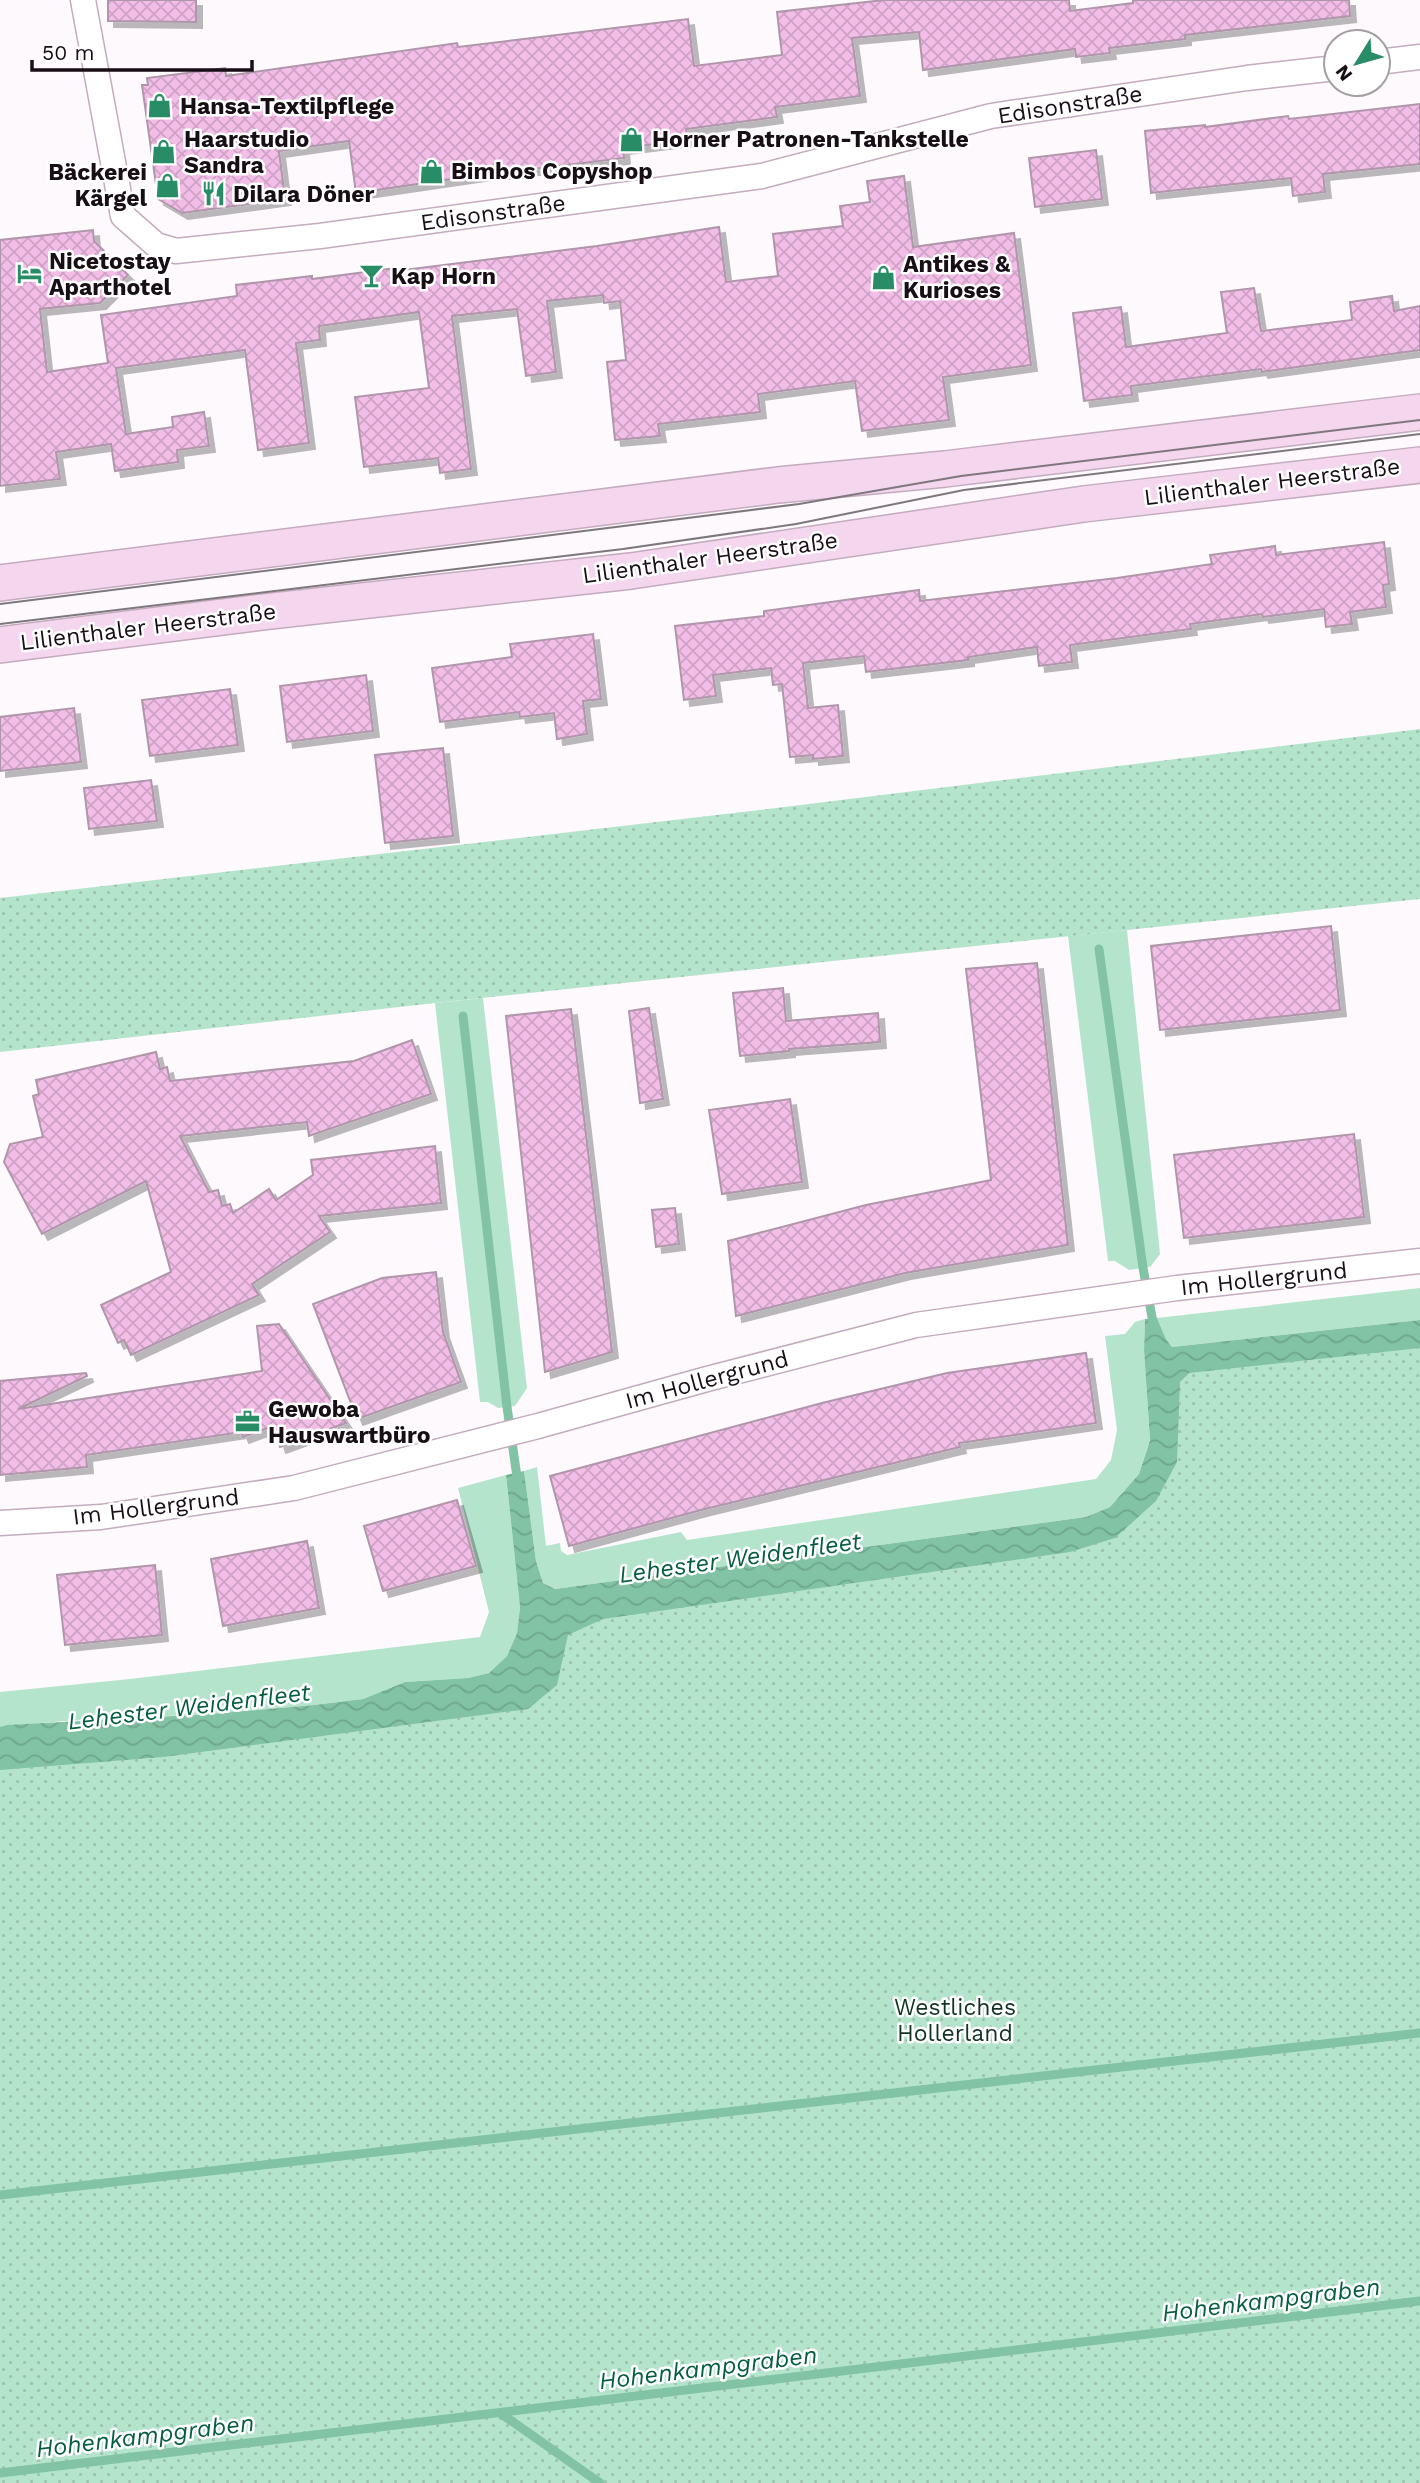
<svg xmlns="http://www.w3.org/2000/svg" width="1420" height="2483" font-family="'Work Sans',sans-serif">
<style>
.grass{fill:#b5e4cd}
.park{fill:url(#park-dots)}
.water{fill:url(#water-waves)}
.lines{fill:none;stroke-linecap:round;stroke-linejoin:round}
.stream{stroke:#81c3a4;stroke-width:9}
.building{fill:url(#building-cross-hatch);stroke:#af96aa;stroke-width:2;filter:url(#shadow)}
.minor-casing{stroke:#c4abbe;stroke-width:27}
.secondary-casing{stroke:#c4abbe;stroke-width:38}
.minor{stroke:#fff;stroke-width:24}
.secondary{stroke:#f4d6ef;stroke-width:35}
.tram{stroke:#7e777c;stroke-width:2}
.labels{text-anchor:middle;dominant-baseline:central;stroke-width:5;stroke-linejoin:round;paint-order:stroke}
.street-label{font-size:23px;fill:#180f16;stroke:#fff}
.poi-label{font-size:23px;font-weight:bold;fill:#180f16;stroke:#fff;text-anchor:start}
.park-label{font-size:23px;fill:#123225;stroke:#fff}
.water-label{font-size:24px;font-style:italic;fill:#065e41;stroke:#fff}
</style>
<defs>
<pattern id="park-dots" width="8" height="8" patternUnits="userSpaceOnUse" patternTransform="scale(1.75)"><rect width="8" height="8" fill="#b5e4cd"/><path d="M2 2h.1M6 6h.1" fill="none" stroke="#9bc2af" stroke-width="1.8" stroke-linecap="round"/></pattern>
<pattern id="water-waves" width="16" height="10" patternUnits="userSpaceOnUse" patternTransform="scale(1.75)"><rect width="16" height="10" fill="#81c3a4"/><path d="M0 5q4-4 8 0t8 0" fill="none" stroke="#6fa68c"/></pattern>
<pattern id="building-cross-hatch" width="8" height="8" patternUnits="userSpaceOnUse" patternTransform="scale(1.75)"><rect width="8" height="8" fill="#f2bee8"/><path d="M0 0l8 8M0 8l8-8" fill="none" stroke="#cfa2c6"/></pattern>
<filter id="shadow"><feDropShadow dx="6" dy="6" stdDeviation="0" flood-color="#0004"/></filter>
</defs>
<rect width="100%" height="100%" fill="#fef9fd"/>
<g class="grass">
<path d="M1127 930 1160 1254 1150 1267 1129 1270 1115 1261H1108L1068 936Z"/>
<path d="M483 998 527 1388 515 1406 498 1408 488 1402H480L435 1003Z"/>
<path d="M1420 1288V1320L1172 1347 1166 1339 1157 1318Z"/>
<path d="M1145 1319 1144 1350 1150 1439 1139 1474 1110 1507 1086 1517 555 1589 543 1583 536 1561 524 1471 537 1467 546 1546 560 1543 561 1551 567 1555 681 1532 687 1540 1096 1479 1111 1460 1117 1430 1105 1336 1125 1334 1135 1322Z"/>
<path d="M506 1475 520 1607 517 1633 507 1656 489 1673 468 1678 405 1682 363 1699 314 1705 210 1714 64 1721 0 1727V1692L130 1679 480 1637 489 1612 458 1488Z"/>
</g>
<g class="park">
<path d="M1420 729V899L435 1003 0 1052V898L768 809Z"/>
<path d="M1420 1331V2483H0V1743L501 1688 545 1617 1105 1526 1145 1491 1168 1358Z"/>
</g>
<path class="water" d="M1157 1318 1166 1339 1172 1347 1420 1320V1348L1189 1373 1180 1382 1177 1462 1156 1501 1115 1538 1070 1552 603 1619 568 1635 557 1685 528 1709 163 1757 0 1770V1727L7 1725 210 1714 314 1705 363 1699 405 1682 468 1678 489 1673 507 1656 517 1633 520 1607 506 1475 524 1471 536 1561 543 1583 555 1589 1086 1517 1110 1507 1139 1474 1150 1440 1144 1350 1145 1319Z"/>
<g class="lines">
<g class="stream">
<path d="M1099 949 1143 1268 1154 1328"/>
<path d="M463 1016 507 1407 518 1484"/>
<path d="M0 2195 1420 2033"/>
<path d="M500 2413 600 2483"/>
<path d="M0 2473 1420 2301"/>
</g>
</g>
<g class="building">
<path d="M108 0H196V22L108 21Z"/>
<path d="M884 0H1069L1070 11 1133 3V0H1349L1350 16 1185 35V39L1109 48 1110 53 1076 57 1075 49 923 70 919 32 852 38 860 96 775 107 777 117 686 129 688 140 623 148 624 158 493 174V173L356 193 349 141 279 151 285 199 182 213 158 199 142 85H148L147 78 225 68 226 76 457 43 458 47 688 19 694 66 782 55 777 12Z"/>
<path d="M1420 104V164L1323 174 1325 192 1293 196 1291 178 1151 193 1145 131 1205 125V127L1288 116 1289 119Z"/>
<path d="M1096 150 1102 199 1035 207 1029 158Z"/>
<path d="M904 176 913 247 1014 233 1031 365 943 377 949 420 862 431 855 381 758 394 760 412 658 424 660 436 615 440 607 362 626 360 620 301 604 303 603 295 547 301 556 372 526 376 517 309 452 316 471 469 440 473 438 458 364 467 355 397 429 388 419 312 319 326 320 340 296 343 309 443 258 450 245 350 116 368 126 434 173 427 172 417 204 412 209 446 177 450 178 462 115 471 111 444 56 452 60 479 0 486V240L93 230 94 241 128 275 100 303 40 309 47 372 108 363 101 315 237 296 236 285 312 276V279L395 268 396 271 597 246 719 227 726 282 778 276 773 234 843 226 840 206 870 202 867 181Z"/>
<path d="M1254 288 1261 331 1352 320 1350 302 1392 296 1394 311 1420 306V350L1262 372 1261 369 1131 386 1132 395 1084 401 1073 313 1121 307 1126 347 1227 333 1221 292Z"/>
<path d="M1384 542 1389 584 1383 585 1386 607 1350 612 1352 624 1326 627 1324 609 1263 617 1262 614 1190 624 1191 629 1070 645 1072 662 1039 666 1037 647 968 657V660L866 672 864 656 803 663 808 708 838 705 843 756 813 759V755L790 757 782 684 773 685 771 668 713 675 716 696 684 700 675 626 764 616V611L919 590 920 601 1117 578 1212 564 1210 555 1275 546 1276 555Z"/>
<path d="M593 634 601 699 583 701 587 734 557 739 554 713 520 717 519 712 440 722 432 668 512 657 510 644Z"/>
<path d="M366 675 373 731 287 742 280 686Z"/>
<path d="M230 689 238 745 150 756 142 700Z"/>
<path d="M74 708 81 762 0 771V717Z"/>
<path d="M443 748 453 836 385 843 375 755Z"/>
<path d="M151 780 157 821 89 829 84 788Z"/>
<path d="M1331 926 1340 1010 1160 1030 1151 946Z"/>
<path d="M1037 963 1068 1245 905 1273 736 1316 728 1241 866 1205 991 1180 966 969Z"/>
<path d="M783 988 786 1021 878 1013 880 1042 789 1049V1051L740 1056 733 993Z"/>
<path d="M649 1008 663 1099 640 1103 629 1011Z"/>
<path d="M571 1009 612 1352 545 1372 506 1016Z"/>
<path d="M412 1040 431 1094 309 1136 307 1122 180 1136 209 1192 218 1190 222 1206 230 1204 233 1213 269 1189 276 1200 313 1175 311 1160 435 1146 441 1203 319 1216 330 1232 252 1284 259 1295 131 1355 124 1340 118 1343 101 1305 171 1272 146 1181 42 1234 4 1162 10 1144 43 1137 33 1096 39 1094 36 1080 156 1052 160 1069 167 1067 170 1081 354 1061Z"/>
<path d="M790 1099 802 1182 722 1194 709 1110Z"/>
<path d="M1354 1134 1364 1217 1184 1238 1174 1155Z"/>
<path d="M675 1208 679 1244 656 1247 652 1210Z"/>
<path d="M436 1272 443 1332 461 1382 357 1419 313 1304 382 1278Z"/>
<path d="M279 1324 346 1423 280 1447 273 1426 243 1437 241 1432 86 1455 87 1467 0 1475V1381L86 1373 87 1376 18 1409 262 1371 257 1326Z"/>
<path d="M1086 1353 1096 1423 959 1443 960 1447 701 1510 569 1546 550 1476 822 1403 947 1373Z"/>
<path d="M457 1500 476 1566 383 1591 364 1526Z"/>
<path d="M307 1541 319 1608 223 1626 211 1559Z"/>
<path d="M155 1565 162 1635 65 1645 57 1575Z"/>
</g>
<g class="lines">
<defs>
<g id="minor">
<path d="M83 0 123 216 156 245 176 251 320 236 762 176 991 116 1247 78 1336 68"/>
<path d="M1378 62 1420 57"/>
<path d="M0 1523 101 1517 294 1488 538 1426 707 1379 916 1325 1177 1288 1420 1261"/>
</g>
<g id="secondary">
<path d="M0 583 778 485 945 469 1420 412"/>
<path d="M0 645 263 612 631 571 1084 504 1420 465"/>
</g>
</defs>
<use href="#minor" class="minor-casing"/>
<use href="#secondary" class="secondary-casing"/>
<use href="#minor" class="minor"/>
<use href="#secondary" class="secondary"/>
<g class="tram">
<path d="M0 604 799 504 961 476 1420 420"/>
<path d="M0 624 623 549 796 524 964 490 1420 434"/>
</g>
</g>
<defs>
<symbol id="shop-bare" viewBox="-9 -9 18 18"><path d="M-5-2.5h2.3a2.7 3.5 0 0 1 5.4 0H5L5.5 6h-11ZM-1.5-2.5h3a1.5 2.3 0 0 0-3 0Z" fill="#288c67" stroke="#fff" stroke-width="2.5" paint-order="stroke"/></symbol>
<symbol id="restaurant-bare" viewBox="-9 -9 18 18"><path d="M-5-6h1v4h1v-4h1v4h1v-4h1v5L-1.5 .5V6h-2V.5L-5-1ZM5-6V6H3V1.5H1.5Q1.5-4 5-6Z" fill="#288c67" stroke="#fff" stroke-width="2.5" paint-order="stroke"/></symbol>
<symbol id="hotel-bare" viewBox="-9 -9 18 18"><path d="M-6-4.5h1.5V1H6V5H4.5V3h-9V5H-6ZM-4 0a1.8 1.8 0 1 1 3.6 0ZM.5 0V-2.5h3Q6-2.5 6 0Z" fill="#288c67" stroke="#fff" stroke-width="2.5" paint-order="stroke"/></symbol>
<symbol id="bar-bare" viewBox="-9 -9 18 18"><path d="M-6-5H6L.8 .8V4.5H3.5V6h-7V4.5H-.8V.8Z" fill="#288c67" stroke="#fff" stroke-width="2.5" paint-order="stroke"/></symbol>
<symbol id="office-bare" viewBox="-9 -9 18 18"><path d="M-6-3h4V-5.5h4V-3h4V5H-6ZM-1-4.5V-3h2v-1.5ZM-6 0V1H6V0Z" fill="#288c67" stroke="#fff" stroke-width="2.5" paint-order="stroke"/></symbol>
</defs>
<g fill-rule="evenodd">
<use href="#shop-bare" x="142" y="88" width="35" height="35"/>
<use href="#shop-bare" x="614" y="122" width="35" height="35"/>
<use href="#shop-bare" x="146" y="134" width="35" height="35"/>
<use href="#shop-bare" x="414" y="154" width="35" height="35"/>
<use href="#shop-bare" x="150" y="168" width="35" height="35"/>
<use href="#restaurant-bare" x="196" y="176" width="35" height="35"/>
<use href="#hotel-bare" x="12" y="256" width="35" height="35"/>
<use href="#bar-bare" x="354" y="258" width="35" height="35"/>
<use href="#shop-bare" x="866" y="260" width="35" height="35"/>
<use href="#office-bare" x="230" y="1404" width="35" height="35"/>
</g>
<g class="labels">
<g class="street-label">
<text transform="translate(1070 105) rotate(-9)">Edisonstraße</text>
<text transform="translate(493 213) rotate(-8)">Edisonstraße</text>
<text transform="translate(1272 482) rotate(-7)">Lilienthaler Heerstraße</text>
<text transform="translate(710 558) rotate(-8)">Lilienthaler Heerstraße</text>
<text transform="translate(148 627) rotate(-7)">Lilienthaler Heerstraße</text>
<text transform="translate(1264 1279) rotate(-6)">Im Hollergrund</text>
<text transform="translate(707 1380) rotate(-15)">Im Hollergrund</text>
<text transform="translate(156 1507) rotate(-7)">Im Hollergrund</text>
</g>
<g class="poi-label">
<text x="180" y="106">Hansa-Textilpflege</text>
<text x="184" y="139">Haarstudio<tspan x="184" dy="26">Sandra</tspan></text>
<text x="652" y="139">Horner Patronen-Tankstelle</text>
<text x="451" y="171">Bimbos Copyshop</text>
<text x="147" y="172" text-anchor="end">Bäckerei<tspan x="147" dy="26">Kärgel</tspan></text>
<text x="233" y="194">Dilara Döner</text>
<text x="49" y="261">Nicetostay<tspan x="49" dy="26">Aparthotel</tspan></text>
<text x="903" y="264">Antikes &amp;<tspan x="903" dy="26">Kurioses</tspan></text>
<text x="391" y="276">Kap Horn</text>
<text x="268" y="1409">Gewoba<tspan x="268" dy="26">Hauswartbüro</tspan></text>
</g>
<g class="park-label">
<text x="955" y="2007">Westliches<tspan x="955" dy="26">Hollerland</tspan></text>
</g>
<g class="water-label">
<text transform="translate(740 1558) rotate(-8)">Lehester Weidenfleet</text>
<text transform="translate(189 1707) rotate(-7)">Lehester Weidenfleet</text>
<text transform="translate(1271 2300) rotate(-7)">Hohenkampgraben</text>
<text transform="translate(708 2368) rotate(-7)">Hohenkampgraben</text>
<text transform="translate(145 2436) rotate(-7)">Hohenkampgraben</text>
</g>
</g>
<g transform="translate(1357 63) rotate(233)"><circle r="33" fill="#ffffff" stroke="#a39fa2" stroke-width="2"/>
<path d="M0-5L12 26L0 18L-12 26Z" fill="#288c67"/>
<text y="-10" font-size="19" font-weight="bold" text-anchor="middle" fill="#180f16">N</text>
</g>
<path d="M32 60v10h220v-10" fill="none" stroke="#180f16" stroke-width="3.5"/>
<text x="42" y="60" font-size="21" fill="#180f16" stroke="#ffffff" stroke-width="5" paint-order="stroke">50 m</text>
</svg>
